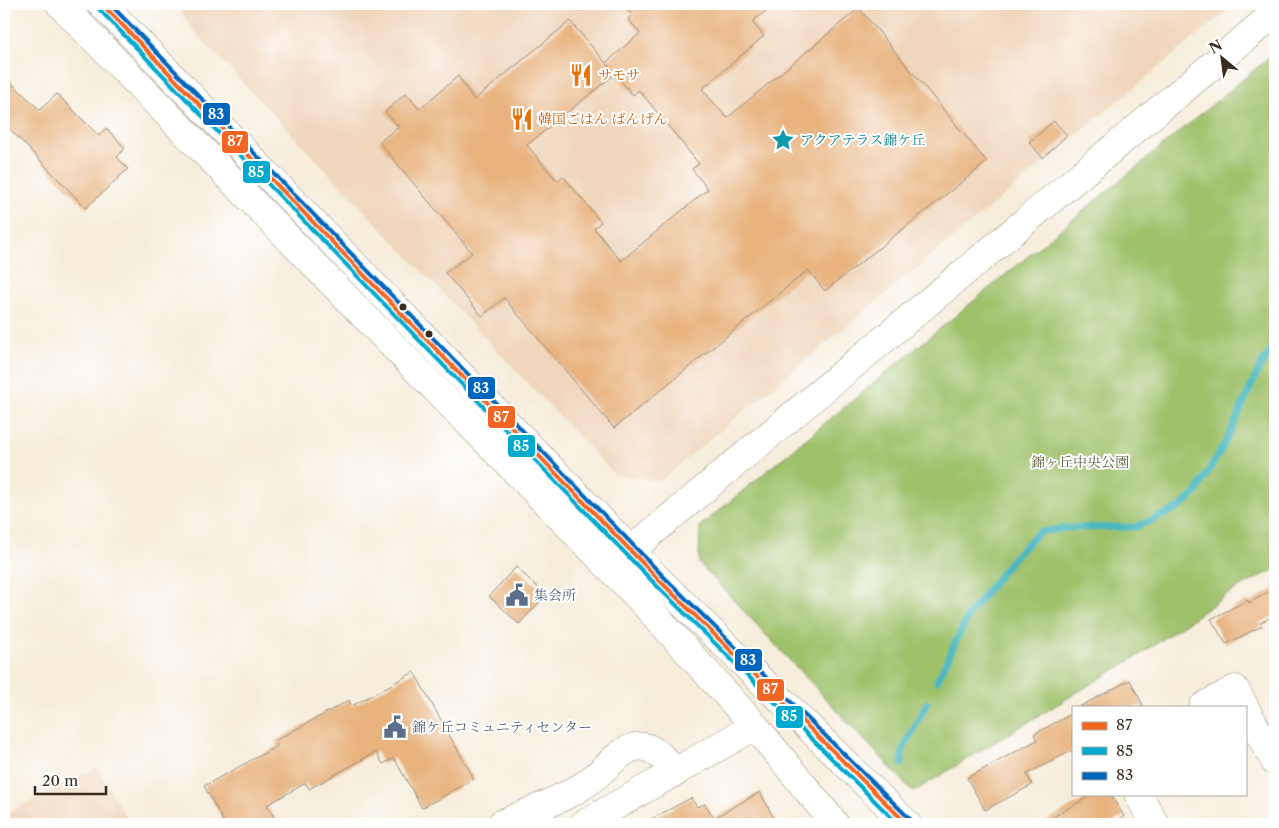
<svg xmlns="http://www.w3.org/2000/svg" width="1279" height="828" font-family="'Libre Caslon Text','Noto Serif JP',serif">
<style>
.built{fill:#f0d6bc}
.green{fill:#9fc16a;stroke:#6d7644}
.lines{fill:none;stroke-linecap:round;stroke-linejoin:round}
.stream{stroke:#49b8bf;stroke-width:7}
.building{fill:#e8b37f}
.minor-casing{stroke:#988c7c;stroke-width:29}
.minor{stroke:#fff;stroke-width:28}
.bus-1-casing{stroke:#fff;stroke-width:8}
.bus-2-casing{stroke:#fff;stroke-width:8}
.bus-3-casing{stroke:#fff;stroke-width:8}
.bus-1{stroke:#f26522;stroke-width:4}
.bus-2{stroke:#00a9ce;stroke-width:4}
.bus-3{stroke:#0065bd;stroke-width:4}
.bus-dot{fill:#3b2a1e;stroke:#fff;stroke-width:2}
.labels{text-anchor:middle;dominant-baseline:central;stroke-width:4;stroke-linejoin:round;paint-order:stroke}
.food-label{font-size:14px;fill:#c56008;stroke:#fff;text-anchor:start}
.culture-label{font-size:14px;fill:#0d838f;stroke:#fff;text-anchor:start}
.park-label{font-size:14px;fill:#5e5f39;stroke:#fff}
.service-label{font-size:14px;fill:#4e5e75;stroke:#fff;text-anchor:start}
.line-badge{stroke:#fff;stroke-width:2}
.badge-label{font-size:14px;text-anchor:middle;font-weight:bold;fill:#fff}
</style>
<rect width="100%" height="100%" fill="#fff"/>
<filter id="ink" filterUnits="userSpaceOnUse"><feTurbulence type="fractalNoise" baseFrequency=".02" numOctaves="2"/><feDisplacementMap in="SourceGraphic" scale="10" xChannelSelector="R" yChannelSelector="G"/><feConvolveMatrix kernelMatrix="1 2 1 2 8 2 1 2 1" color-interpolation-filters="sRGB"/></filter>
<filter id="wash" filterUnits="userSpaceOnUse"><feTurbulence type="fractalNoise" baseFrequency=".0096" numOctaves="4" result="noise"/><feDisplacementMap in="SourceGraphic" scale="20" xChannelSelector="R" yChannelSelector="G"/><feGaussianBlur stdDeviation="1.12" result="paint"/><feColorMatrix in="noise" values="0 0 0 0 0 0 0 0 0 0 0 0 0 0 0 0 0 1.4 0 .05"/><feComposite in="paint" operator="in"/></filter>
<g filter="url(#wash)">
<rect width="100%" height="100%" fill="#f6eddb"/>
<g class="built">
<path d="M176 4H1235L660 481 615 475 193 30Z"/>
<path d="M97 767 130 824H4V815Z"/>
</g>
<path class="green" d="M1275 53V569L1231 592 1144 652 913 792 699 563 700 526Z"/>
<g class="lines">
<g class="stream">
<path d="M937 681 969 614 1013 558 1039 532 1066 528 1136 527 1179 508 1196 493 1227 439 1260 367 1275 344"/>
<path d="M902 764V752L927 703"/>
</g>
</g>
<g id="blocks">
<g class="building">
<path d="M622 4H775L752 22 764 36 702 89 727 118 859 8 987 162 825 291 808 270 614 428 504 298 482 316 445 273 472 253 379 142 399 127 385 112 406 93 419 109 458 76 474 100 570 21 615 74 527 145 557 181 563 176 601 222 594 228 621 261 708 189 692 169 699 164 639 90 633 95 606 63 640 33 628 19 632 15Z"/>
<path d="M4 76 40 110 57 94 99 136 106 128 125 148 117 157 128 169 86 208 4 123Z"/>
<path d="M1054 121 1067 135 1043 158 1029 142Z"/>
<path d="M516 567 546 595 519 624 489 596Z"/>
<path d="M1275 588V615L1260 623 1262 626 1226 644 1211 619 1248 600 1249 603Z"/>
<path d="M414 672 474 779 422 808 394 758 383 764 376 752 309 789 306 783 267 805 278 824H225L204 786 277 746 275 741 349 700 352 706Z"/>
<path d="M1130 680 1144 707H1079Z"/>
<path d="M1073 713V750L1027 774 1032 785 985 810 967 778 1037 740 1034 734Z"/>
<path d="M760 792 777 824H642L691 798 697 807 705 804 714 818Z"/>
<path d="M1093 794H1110L1124 816 1109 824H1041Z"/>
</g>
</g>
</g>
<g filter="url(#ink)">
<use href="#blocks" fill-opacity="0" stroke="#988c7c" stroke-width="1"/>
<g class="lines">
<defs>
<g id="minor">
<path d="M60 4 640 599 755 726 835 824"/>
<path d="M102 4 659 580 907 824"/>
<path d="M618 561 1275 13"/>
<path d="M1203 707 1235 689 1245 707"/>
<path d="M1245 708 1275 762"/>
<path d="M1138 794 1155 824"/>
<path d="M501 824C527 812 556 802 581 787 615 767 635 715 675 773"/>
<path d="M584 824 755 726"/>
</g>
</defs>
<use href="#minor" class="minor-casing"/>
<use href="#minor" class="minor"/>
<defs>
<path id="bus-1" d="M102 4 659 580 907 824"/>
<path id="bus-2" d="M98 8 655 584 898 824"/>
<path id="bus-3" d="M110 4 663 576 911 820"/>
</defs>
<use href="#bus-1" class="bus-1-casing"/>
<use href="#bus-2" class="bus-2-casing"/>
<use href="#bus-3" class="bus-3-casing"/>
<use href="#bus-1" class="bus-1"/>
<use href="#bus-2" class="bus-2"/>
<use href="#bus-3" class="bus-3"/>
</g>
</g>
<defs>
<symbol id="restaurant-bare" viewBox="-9 -9 18 18"><path d="M-5-6h1v4h1v-4h1v4h1v-4h1v5L-1.5 .5V6h-2V.5L-5-1ZM5-6V6H3V1.5H1.5Q1.5-4 5-6Z" fill="#e8710a" stroke="#fff" stroke-width="2.5" paint-order="stroke"/></symbol>
<symbol id="sight-bare" viewBox="-9 -9 18 18"><path d="M0-6L1.8-2.2L6-1.7L2.9 1.2L3.7 5.4L0 3.3L-3.7 5.4L-2.9 1.2L-6-1.7L-1.8-2.2Z" fill="#0f9aa8" stroke="#fff" stroke-width="2.5" paint-order="stroke"/></symbol>
<symbol id="civic-bare" viewBox="-9 -9 18 18"><path d="M-.6-6.5H3V-4.5H.6V-3L4-1V1h2V6H-6V1h2V-1L-.6-3ZM-1.2 2.5V6h2.4V2.5Z" fill="#5c6f8a" stroke="#fff" stroke-width="2.5" paint-order="stroke"/></symbol>
</defs>
<g fill-rule="evenodd">
<use href="#restaurant-bare" x="565" y="59" width="32" height="32"/>
<use href="#restaurant-bare" x="506" y="103" width="32" height="32"/>
<use href="#sight-bare" x="767" y="124" width="32" height="32"/>
<use href="#civic-bare" x="501" y="579" width="32" height="32"/>
<use href="#civic-bare" x="379" y="711" width="32" height="32"/>
</g>
<g class="bus-dot">
<circle cx="403" cy="307" r="4.5"/>
<circle cx="429" cy="334" r="4.5"/>
</g>
<g class="labels">
<g class="food-label">
<text x="598" y="75">サモサ</text>
<text x="538" y="119">韓国ごはん ばんげん</text>
</g>
<g class="culture-label">
<text x="800" y="140">アクアテラス錦ケ丘</text>
</g>
<g class="park-label">
<text x="1080" y="462">錦ヶ丘中央公園</text>
</g>
<g class="service-label">
<text x="534" y="595">集会所</text>
<text x="412" y="727">錦ケ丘コミュニティセンター</text>
</g>
</g>
<g class="line-badge">
<rect x="202" y="102" width="29" height="24" rx="5" fill="#0065bd"/>
<rect x="221" y="130" width="28" height="24" rx="5" fill="#f26522"/>
<rect x="242" y="160" width="29" height="24" rx="5" fill="#00a9ce"/>
<rect x="467" y="376" width="29" height="24" rx="5" fill="#0065bd"/>
<rect x="487" y="405" width="29" height="24" rx="5" fill="#f26522"/>
<rect x="507" y="434" width="29" height="24" rx="5" fill="#00a9ce"/>
<rect x="734" y="648" width="29" height="24" rx="5" fill="#0065bd"/>
<rect x="756" y="678" width="29" height="24" rx="5" fill="#f26522"/>
<rect x="775" y="705" width="29" height="24" rx="5" fill="#00a9ce"/>
</g>
<g class="badge-label">
<text x="216" y="119">83</text>
<text x="235" y="146">87</text>
<text x="256" y="177">85</text>
<text x="481" y="393">83</text>
<text x="501" y="422">87</text>
<text x="521" y="451">85</text>
<text x="748" y="665">83</text>
<text x="770" y="694">87</text>
<text x="789" y="721">85</text>
</g>
<rect width="1279" height="828" fill="none" stroke="#fff" stroke-width="20"/>
<rect x="1072" y="706" width="175" height="90" fill="#ffffff" stroke="#b1aaa5"/>
<rect x="1082" y="722" width="25" height="8" fill="#f26522" stroke="#b1aaa5"/>
<text x="1116" y="730" font-size="15" fill="#3b2a1e">87</text>
<rect x="1082" y="747" width="25" height="8" fill="#00a9ce" stroke="#b1aaa5"/>
<text x="1116" y="756" font-size="15" fill="#3b2a1e">85</text>
<rect x="1082" y="772" width="25" height="8" fill="#0065bd" stroke="#b1aaa5"/>
<text x="1116" y="780" font-size="15" fill="#3b2a1e">83</text>
<g transform="translate(1222 58) rotate(331)" stroke="#ffffff" stroke-width="4" paint-order="stroke">
<path d="M0-4L9 19L0 12L-9 19Z" fill="#3b2a1e"/>
<text y="-8" font-size="14" font-weight="bold" text-anchor="middle" fill="#3b2a1e">N</text>
</g>
<path d="M35 786v8h71v-8" fill="none" stroke="#3b2a1e" stroke-width="2.5"/>
<text x="42" y="786" font-size="15" fill="#3b2a1e" stroke="#ffffff" stroke-width="4" paint-order="stroke">20 m</text>
</svg>
